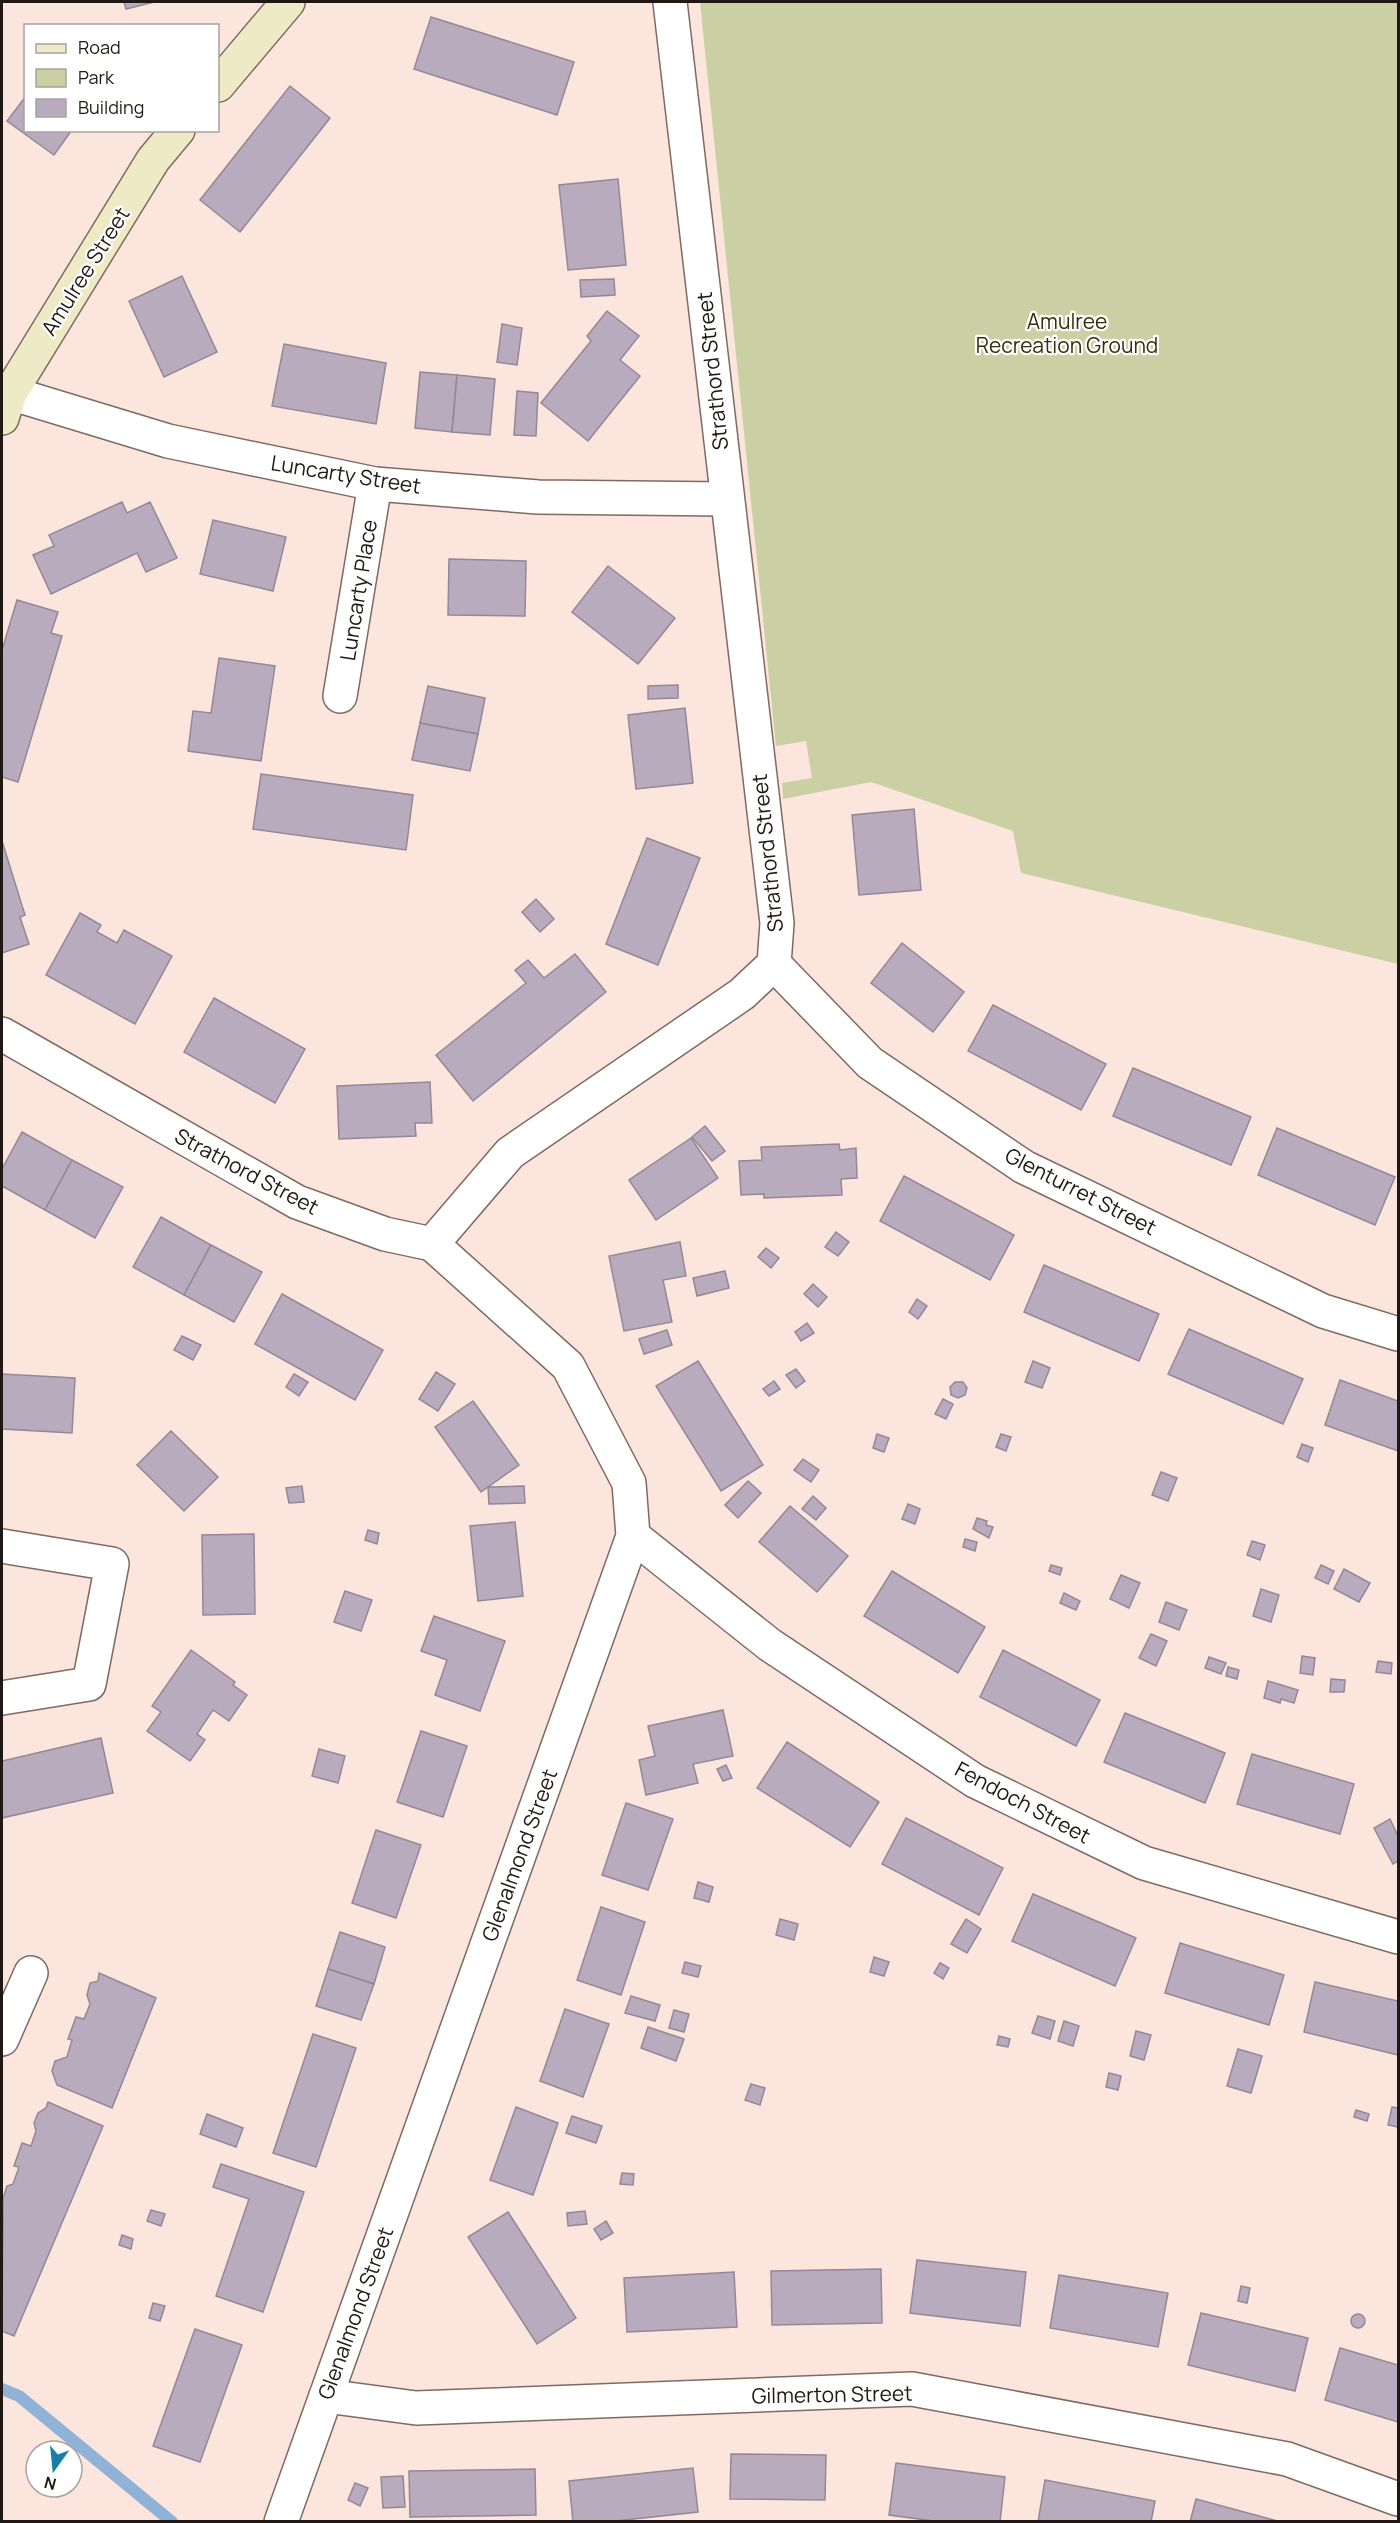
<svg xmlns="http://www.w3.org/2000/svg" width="1400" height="2523" font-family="Manrope,sans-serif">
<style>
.green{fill:#cbcfa4}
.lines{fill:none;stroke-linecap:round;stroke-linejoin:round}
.stream{stroke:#90b2d6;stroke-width:12}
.building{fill:#b7abbd;stroke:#938798;stroke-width:1.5}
.street-casing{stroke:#7e6a62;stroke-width:36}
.secondary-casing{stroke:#7e6a62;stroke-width:36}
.street{stroke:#fff;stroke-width:33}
.secondary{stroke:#eeeac5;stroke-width:33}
.labels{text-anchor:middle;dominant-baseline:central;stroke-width:4.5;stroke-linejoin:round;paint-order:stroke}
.street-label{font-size:21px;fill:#201814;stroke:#fff}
.park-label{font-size:21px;fill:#2f310b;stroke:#fff}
</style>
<rect width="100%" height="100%" fill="#fce5dc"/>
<path class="green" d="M700 2H1398V964L1021 873 1013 831 871 782 783 799 782 783 812 778 806 741 776 746Z"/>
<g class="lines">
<path class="stream" d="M2 2389 19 2396 172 2522"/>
</g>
<g class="building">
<path d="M124 2H154L126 9Z"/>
<path d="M431 17 574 62 557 115 414 69Z"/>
<path d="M290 86 330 118 240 232 200 200Z"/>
<path d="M26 96V130H72L54 155 7 121Z"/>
<path d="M618 179 626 265 568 270 559 185Z"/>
<path d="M182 276 217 352 164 377 129 301Z"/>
<path d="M614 279 615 295 581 297 580 280Z"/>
<path d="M607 311 639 336 620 360 640 376 588 441 541 403 591 341 587 336Z"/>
<path d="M502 324 522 328 517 365 497 362Z"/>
<path d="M284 344 386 363 376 424 272 406Z"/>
<path d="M420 372 457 375 452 432 415 428Z"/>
<path d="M457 375 495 379 490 435 452 432Z"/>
<path d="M517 391 538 393 536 436 514 435Z"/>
<path d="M122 502 127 513 150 502 177 558 146 572 137 553 51 594 33 555 54 546 49 535Z"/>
<path d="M213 520 286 537 273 591 200 574Z"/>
<path d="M449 559 526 561 525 616 448 615Z"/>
<path d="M608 566 675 618 638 664 572 612Z"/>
<path d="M17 600 58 612 51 633 62 636 18 782 2 777V650Z"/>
<path d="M219 658 275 666 261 761 188 751 193 711 211 713Z"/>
<path d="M678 685V698L648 699V686Z"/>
<path d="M428 686 485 698 478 734 420 723Z"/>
<path d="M685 708 693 783 636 789 628 715Z"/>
<path d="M420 723 478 734 470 771 412 760Z"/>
<path d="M261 774 413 795 406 850 253 829Z"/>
<path d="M914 809 921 890 859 895 852 815Z"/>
<path d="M647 838 700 858 658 965 606 944Z"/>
<path d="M2 841 25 915 20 917 29 944 2 953Z"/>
<path d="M536 899 554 919 540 932 522 912Z"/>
<path d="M80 913 101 925 97 932 117 943 124 930 172 956 135 1024 46 975Z"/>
<path d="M902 943 964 992 933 1032 871 983Z"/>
<path d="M575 954 606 992 473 1101 436 1055 526 983 515 970 528 960 544 978Z"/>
<path d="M214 998 305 1049 275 1103 184 1052Z"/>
<path d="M993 1005 1106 1064 1081 1110 968 1051Z"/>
<path d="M1133 1068 1251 1117 1231 1165 1113 1116Z"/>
<path d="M430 1082 432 1123H415L416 1136 339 1139 337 1086Z"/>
<path d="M705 1126 725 1151 712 1161 692 1137Z"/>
<path d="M1277 1128 1395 1177 1375 1225 1258 1175Z"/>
<path d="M22 1132 72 1160 45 1210 2 1186V1169Z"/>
<path d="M691 1138 718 1178 656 1220 629 1180Z"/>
<path d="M839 1144 840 1150 856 1148 857 1178 841 1179 842 1195 764 1198V1194L741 1195 739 1161 762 1160 761 1147Z"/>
<path d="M72 1160 123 1187 95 1238 45 1210Z"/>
<path d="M904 1176 1014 1235 990 1280 880 1221Z"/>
<path d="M161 1217 211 1245 184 1295 133 1267Z"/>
<path d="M836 1232 849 1242 838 1256 825 1247Z"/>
<path d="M680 1242 686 1276 663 1280 672 1322 624 1331 609 1256Z"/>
<path d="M211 1245 262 1272 234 1322 184 1295Z"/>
<path d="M766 1248 779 1258 771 1268 758 1257Z"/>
<path d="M1044 1265 1159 1314 1139 1361 1024 1312Z"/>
<path d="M725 1271 729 1288 697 1296 693 1278Z"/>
<path d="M813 1284 827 1297 818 1307 804 1294Z"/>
<path d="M282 1294 383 1350 355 1400 255 1344Z"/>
<path d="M917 1299 927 1306 918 1319 909 1312Z"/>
<path d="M807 1323 814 1333 801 1341 795 1332Z"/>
<path d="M1189 1329 1303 1379 1283 1424 1168 1374Z"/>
<path d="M667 1330 672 1345 644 1354 639 1339Z"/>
<path d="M182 1336 201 1345 193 1360 174 1350Z"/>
<path d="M698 1361 763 1465 721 1491 656 1386Z"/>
<path d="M1033 1361 1050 1368 1042 1388 1025 1382Z"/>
<path d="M796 1369 805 1381 796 1388 786 1375Z"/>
<path d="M436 1372 455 1384 438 1411 419 1399Z"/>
<path d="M2 1374 75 1378 72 1433 2 1429Z"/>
<path d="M294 1374 308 1382 299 1396 286 1387Z"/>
<path d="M1340 1380 1398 1401V1451L1325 1425Z"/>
<path d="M774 1381 780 1389 769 1396 763 1389Z"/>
<path d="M955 1382H963L967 1388 965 1395 958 1398 951 1395 950 1387Z"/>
<path d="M943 1399 953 1404 946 1419 935 1414Z"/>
<path d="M473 1401 519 1465 481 1492 435 1427Z"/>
<path d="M171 1431 218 1477 184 1511 137 1465Z"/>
<path d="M877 1434 889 1438 884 1452 873 1448Z"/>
<path d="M1001 1434 1011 1437 1006 1451 996 1447Z"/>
<path d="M1302 1444 1313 1448 1308 1462 1297 1457Z"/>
<path d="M803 1459 819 1470 811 1482 794 1470Z"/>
<path d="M1161 1472 1177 1478 1168 1501 1152 1495Z"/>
<path d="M748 1481 761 1493 738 1518 725 1505Z"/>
<path d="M302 1486 304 1502 289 1503 286 1488Z"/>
<path d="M524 1486 525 1503 489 1504 488 1487Z"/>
<path d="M813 1496 826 1508 816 1520 802 1509Z"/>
<path d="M908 1504 920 1509 915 1524 902 1519Z"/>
<path d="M790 1506 848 1556 817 1592 759 1542Z"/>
<path d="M977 1518 987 1521 986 1525 993 1527 989 1538 973 1529Z"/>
<path d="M515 1522 523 1596 478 1601 470 1526Z"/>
<path d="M368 1530 379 1533 377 1544 365 1540Z"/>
<path d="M254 1534 255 1614 203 1615 202 1535Z"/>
<path d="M965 1539 977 1542 975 1551 963 1547Z"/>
<path d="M1252 1541 1265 1545 1260 1560 1247 1555Z"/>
<path d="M1051 1565 1062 1568 1060 1575 1049 1571Z"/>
<path d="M1321 1565 1334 1571 1328 1584 1315 1578Z"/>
<path d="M1344 1569 1370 1583 1359 1602 1334 1589Z"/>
<path d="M892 1571 985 1627 958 1673 864 1616Z"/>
<path d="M1121 1575 1140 1583 1129 1608 1110 1599Z"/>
<path d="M1261 1589 1279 1595 1271 1622 1253 1616Z"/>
<path d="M345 1591 372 1600 361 1631 334 1622Z"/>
<path d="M1064 1593 1080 1601 1076 1610 1060 1603Z"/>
<path d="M1166 1602 1187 1610 1179 1630 1159 1622Z"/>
<path d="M434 1616 505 1641 480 1711 435 1695 447 1660 421 1651Z"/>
<path d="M1151 1634 1167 1641 1156 1666 1139 1658Z"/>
<path d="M191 1650 235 1682 233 1685 247 1695 229 1721 213 1710 197 1734 205 1740 190 1761 147 1731 161 1712 152 1706Z"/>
<path d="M1003 1650 1100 1700 1076 1746 980 1697Z"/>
<path d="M1302 1656 1315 1658 1313 1675 1300 1673Z"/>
<path d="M1209 1657 1226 1663 1221 1674 1205 1668Z"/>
<path d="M1378 1661 1392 1663 1391 1674 1376 1672Z"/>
<path d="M1228 1667 1239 1670 1237 1679 1226 1676Z"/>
<path d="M1331 1679 1345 1680 1344 1692H1330Z"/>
<path d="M1268 1681 1298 1690 1294 1703 1281 1699 1280 1703 1264 1698Z"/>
<path d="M723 1710 733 1756 693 1764 698 1783 646 1795 639 1760 655 1756 648 1726Z"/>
<path d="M1125 1713 1225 1753 1205 1803 1104 1762Z"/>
<path d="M421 1731 467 1746 443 1817 397 1802Z"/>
<path d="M101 1738 113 1793 2 1818V1761Z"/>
<path d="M787 1742 879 1802 850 1847 757 1788Z"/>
<path d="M319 1749 345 1756 338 1783 312 1776Z"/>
<path d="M1252 1754 1354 1784 1340 1834 1237 1804Z"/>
<path d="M726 1765 732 1778 723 1781 717 1769Z"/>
<path d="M626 1803 673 1819 648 1890 602 1875Z"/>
<path d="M906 1818 1003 1868 979 1915 882 1864Z"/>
<path d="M1390 1819 1398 1836V1861L1393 1864 1374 1828Z"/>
<path d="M376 1830 421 1845 396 1918 352 1903Z"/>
<path d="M698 1882 713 1887 709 1902 694 1898Z"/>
<path d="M1033 1894 1136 1938 1115 1986 1012 1941Z"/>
<path d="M601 1907 645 1922 621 1995 577 1980Z"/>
<path d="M780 1919 798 1924 794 1940 776 1935Z"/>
<path d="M966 1919 981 1929 967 1953 951 1944Z"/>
<path d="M340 1932 385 1947 374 1984 328 1969Z"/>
<path d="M1180 1943 1284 1975 1269 2025 1165 1993Z"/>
<path d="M874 1957 889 1962 884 1976 870 1972Z"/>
<path d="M685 1962 701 1966 698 1977 682 1973Z"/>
<path d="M940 1963 949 1968 943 1979 934 1973Z"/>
<path d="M328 1969 374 1984 361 2020 316 2006Z"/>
<path d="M99 1973 156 1998 112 2108 57 2085 52 2071 55 2061 67 2057 72 2040 68 2039 76 2017 84 2019 90 2004 87 1995 90 1983 98 1981Z"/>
<path d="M1315 1982 1398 2001V2055L1304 2032Z"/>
<path d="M631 1996 660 2005 655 2021 625 2013Z"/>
<path d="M565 2009 609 2024 583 2097 540 2081Z"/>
<path d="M674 2010 689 2014 684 2032 669 2028Z"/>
<path d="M1038 2016 1055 2021 1050 2039 1032 2033Z"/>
<path d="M1064 2021 1079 2026 1073 2046 1058 2041Z"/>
<path d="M648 2027 684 2039 676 2061 641 2048Z"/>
<path d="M1136 2031 1151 2035 1144 2060 1130 2056Z"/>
<path d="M313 2034 356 2048 316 2167 273 2153Z"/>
<path d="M999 2036 1010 2039 1008 2047 997 2045Z"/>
<path d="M1238 2049 1262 2056 1251 2093 1227 2086Z"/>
<path d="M1109 2073 1121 2076 1118 2090 1106 2087Z"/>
<path d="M751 2084 765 2088 760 2105 745 2100Z"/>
<path d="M48 2102 103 2126 14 2336 2 2331 3 2198 7 2186 13 2184 19 2167 14 2166 22 2143 31 2146 36 2131 34 2123 38 2113 46 2108Z"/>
<path d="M516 2107 558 2123 533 2195 490 2180Z"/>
<path d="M1392 2107 1398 2108V2127L1388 2125Z"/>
<path d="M1356 2110 1369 2114 1367 2121 1354 2117Z"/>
<path d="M207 2114 243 2128 236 2147 200 2134Z"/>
<path d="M572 2116 602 2126 596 2143 566 2133Z"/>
<path d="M221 2164 304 2192 263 2312 216 2296 249 2199 213 2187Z"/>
<path d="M622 2173 634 2174 633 2185 620 2184Z"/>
<path d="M151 2210 165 2214 161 2226 147 2221Z"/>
<path d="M585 2211 587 2224 568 2226 567 2213Z"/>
<path d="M508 2212 576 2318 537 2344 468 2237Z"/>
<path d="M606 2221 613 2233 601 2240 594 2229Z"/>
<path d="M122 2235 133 2239 131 2249 119 2245Z"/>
<path d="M917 2260 1026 2272 1020 2326 910 2313Z"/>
<path d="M881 2269 882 2323 772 2325 771 2271Z"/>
<path d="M734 2272 737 2327 627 2332 624 2278Z"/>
<path d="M1059 2275 1168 2293 1158 2347 1050 2328Z"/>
<path d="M1241 2286 1250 2288 1247 2303 1238 2301Z"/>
<path d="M153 2303 165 2306 160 2321 149 2318Z"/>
<path d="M1201 2313 1308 2338 1295 2391 1188 2365Z"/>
<circle cx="1358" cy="2321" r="7"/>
<path d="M195 2329 242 2345 200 2462 153 2446Z"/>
<path d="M1340 2348 1398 2365V2422L1325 2400Z"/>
<path d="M731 2454 826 2455 825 2500 730 2499Z"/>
<path d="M896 2463 1005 2477 1000 2522H941L889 2515Z"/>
<path d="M693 2468 698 2512 606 2522H573L569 2481Z"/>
<path d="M535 2469 536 2515 410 2517 409 2471Z"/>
<path d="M403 2476 405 2507 383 2508 381 2477Z"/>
<path d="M1045 2480 1155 2501 1151 2522H1038Z"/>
<path d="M355 2483 368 2488 360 2506 348 2500Z"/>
<path d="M1196 2499 1281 2522H1190Z"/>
</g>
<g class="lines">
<defs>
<g id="street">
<path d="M10 393 168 441 375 484 538 497 726 499"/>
<path d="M340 696 375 484"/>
<path d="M774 964 870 1063 1024 1167 1323 1311 1398 1334"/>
<path d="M2 1034 297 1202 385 1234 432 1244 510 1153 742 994 774 964 777 923 670 2"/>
<path d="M633 1536 770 1645 975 1781 1144 1863 1398 1937"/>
<path d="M2 1546 112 1564 89 1684 2 1698"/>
<path d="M2 2039 31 1973"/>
<path d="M326 2396 416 2408 912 2389 1287 2459 1398 2499"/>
<path d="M281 2522 633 1536 629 1483 568 1366 432 1244"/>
</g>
<g id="secondary">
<path d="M218 85 288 2"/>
<path d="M2 418 10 393 153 160 178 130"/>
</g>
</defs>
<use href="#street" class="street-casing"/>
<use href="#secondary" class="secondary-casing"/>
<use href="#street" class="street"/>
<use href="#secondary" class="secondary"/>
</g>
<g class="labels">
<g class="street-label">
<text transform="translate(85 271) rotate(-58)">Amulree Street</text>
<text transform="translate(712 371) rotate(-96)">Strathord Street</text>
<text transform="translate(346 474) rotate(9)">Luncarty Street</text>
<text transform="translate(358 590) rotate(-81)">Luncarty Place</text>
<text transform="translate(767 853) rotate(-96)">Strathord Street</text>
<text transform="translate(247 1171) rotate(28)">Strathord Street</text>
<text transform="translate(1081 1191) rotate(27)">Glenturret Street</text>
<text transform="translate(1023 1802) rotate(28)">Fendoch Street</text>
<text transform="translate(519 1855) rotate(-70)">Glenalmond Street</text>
<text transform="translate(355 2313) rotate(-70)">Glenalmond Street</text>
<text transform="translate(832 2394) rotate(-1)">Gilmerton Street</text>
</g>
<g class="park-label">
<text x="1067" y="321">Amulree<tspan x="1067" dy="24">Recreation Ground</tspan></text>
</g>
</g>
<rect width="1400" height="2523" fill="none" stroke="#201814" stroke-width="6"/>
<rect x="24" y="24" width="195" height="108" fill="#ffffff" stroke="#a6a3a1" stroke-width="1.5"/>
<rect x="36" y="44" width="30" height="9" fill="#eeeac5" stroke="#a6a3a1" stroke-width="1.5"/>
<text x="78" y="54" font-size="18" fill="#201814">Road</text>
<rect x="36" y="69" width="30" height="18" fill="#cbcfa4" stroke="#a6a3a1" stroke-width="1.5"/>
<text x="78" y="84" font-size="18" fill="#201814">Park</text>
<rect x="36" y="99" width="30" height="18" fill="#b7abbd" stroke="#a6a3a1" stroke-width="1.5"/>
<text x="78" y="114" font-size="18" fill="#201814">Building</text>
<g transform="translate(54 2469) rotate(195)"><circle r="28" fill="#ffffff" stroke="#a6a3a1" stroke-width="1.5"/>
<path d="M0-4.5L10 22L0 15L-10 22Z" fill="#167ea8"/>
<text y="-9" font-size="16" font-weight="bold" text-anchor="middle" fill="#201814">N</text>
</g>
</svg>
